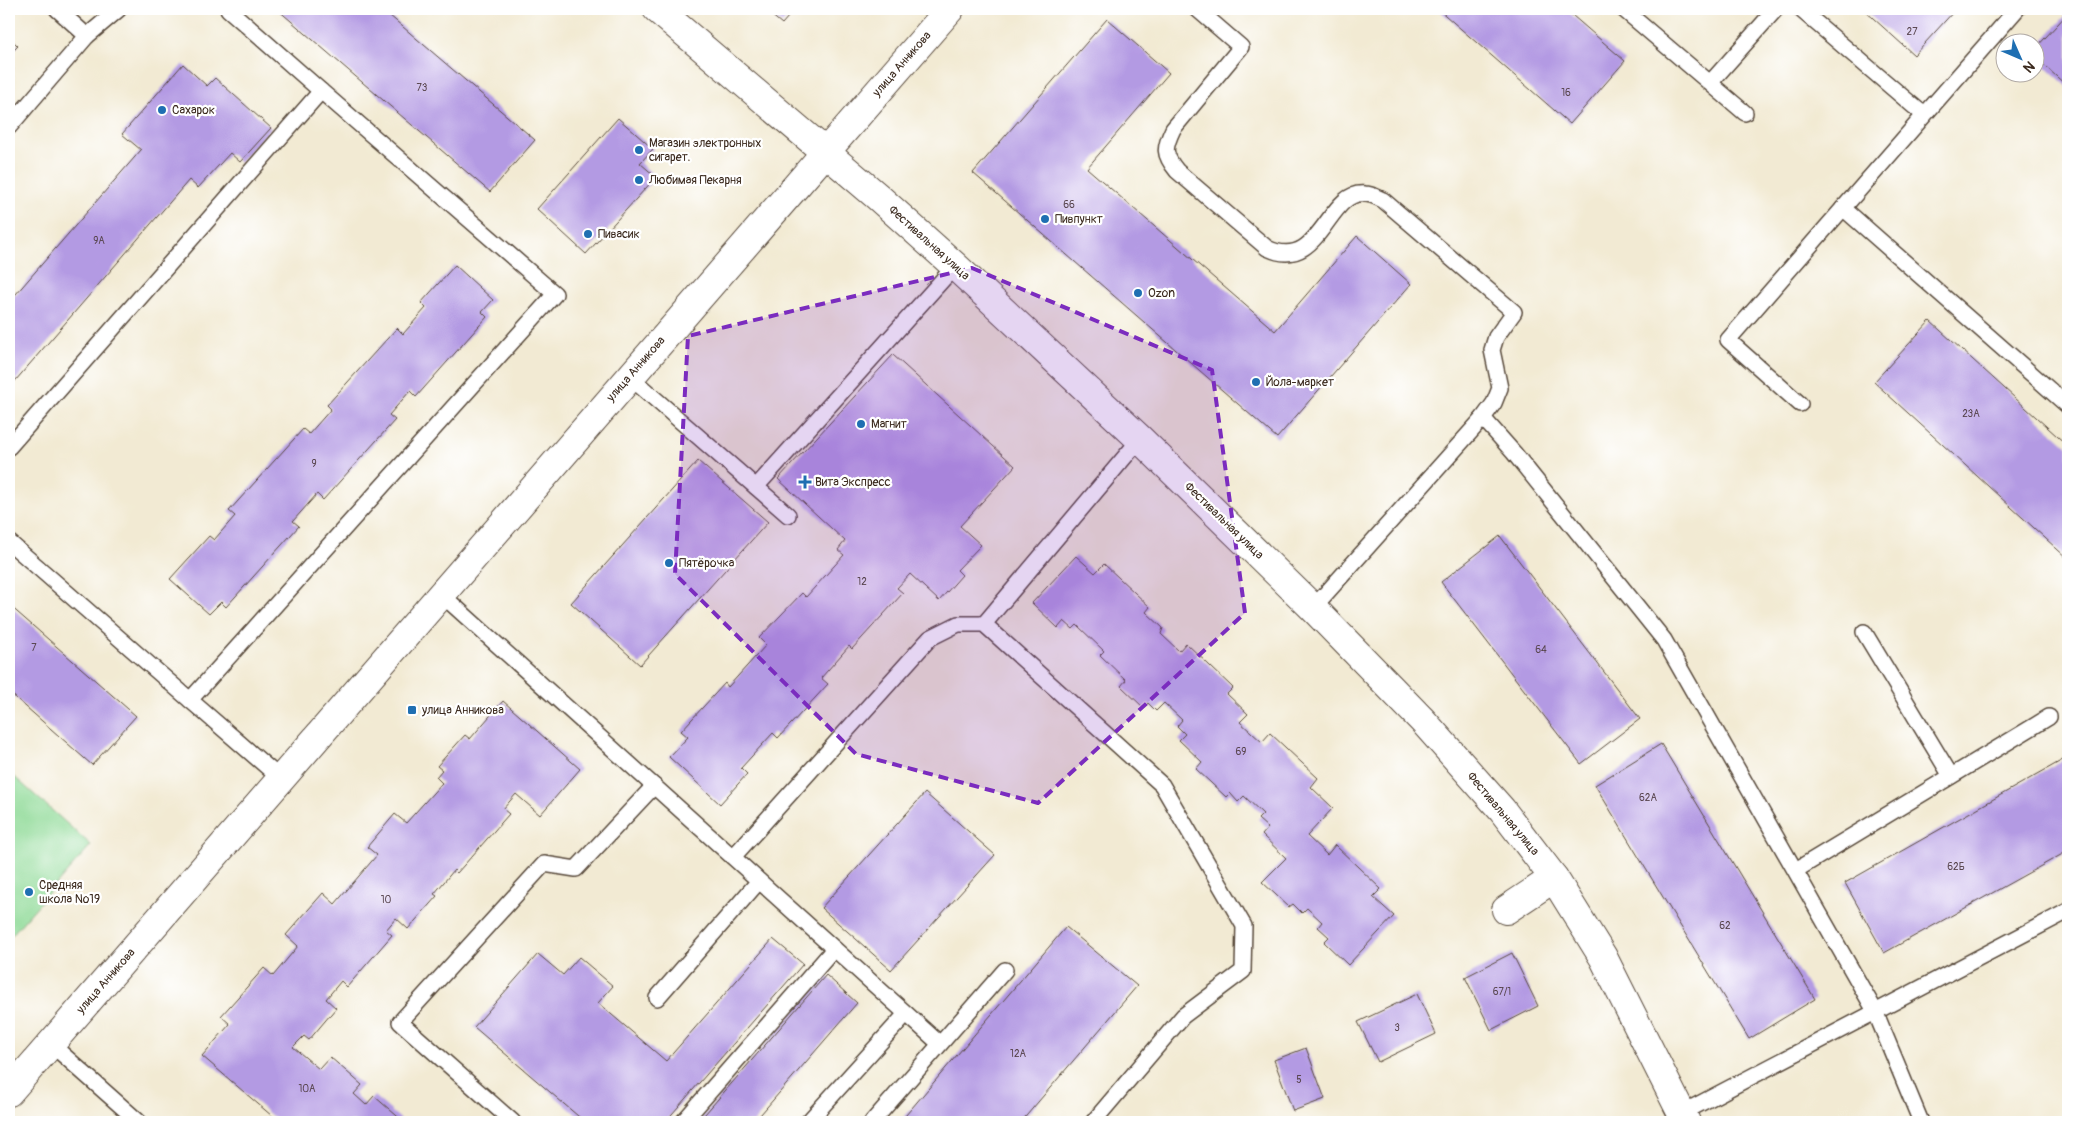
<svg xmlns="http://www.w3.org/2000/svg" width="2077" height="1131" font-family="Pangolin,sans-serif">
<style>
.green{fill:#8fda97;stroke:#65825a}
.building{fill:#b39ae3}
.lines{fill:none;stroke-linecap:round;stroke-linejoin:round}
.lane-casing{stroke:#564739;stroke-width:18}
.street-casing{stroke:#564739;stroke-width:30}
.secondary-casing{stroke:#564739;stroke-width:30}
.lane{stroke:#fff;stroke-width:15}
.street{stroke:#fff;stroke-width:28}
.secondary{stroke:#fff;stroke-width:28}
.marked{fill:#7b2cbf;fill-opacity:0.2;stroke:#7b2cbf;stroke-width:4;stroke-dasharray:10 6;stroke-linejoin:round}
.poi-dot{fill:#1f6fb2;stroke:#fff;stroke-width:2}
.labels{text-anchor:middle;dominant-baseline:central;stroke-width:4.5;stroke-linejoin:round;paint-order:stroke}
.number-label{font-size:10px;fill:#59464f}
.street-label{font-size:12px;fill:#3b2a1e;stroke:#fff}
.poi-label{font-size:12px;fill:#3b2a1e;stroke:#fff;text-anchor:start}
</style>
<rect width="100%" height="100%" fill="#fff"/>
<filter id="ink" filterUnits="userSpaceOnUse"><feTurbulence type="fractalNoise" baseFrequency=".02" numOctaves="2"/><feDisplacementMap in="SourceGraphic" scale="10" xChannelSelector="R" yChannelSelector="G"/><feConvolveMatrix kernelMatrix="1 2 1 2 8 2 1 2 1" color-interpolation-filters="sRGB"/></filter>
<filter id="wash" filterUnits="userSpaceOnUse"><feTurbulence type="fractalNoise" baseFrequency=".0096" numOctaves="4" result="noise"/><feDisplacementMap in="SourceGraphic" scale="20" xChannelSelector="R" yChannelSelector="G"/><feGaussianBlur stdDeviation="1.12" result="paint"/><feColorMatrix in="noise" values="0 0 0 0 0 0 0 0 0 0 0 0 0 0 0 0 0 1.4 0 .05"/><feComposite in="paint" operator="in"/></filter>
<g filter="url(#wash)">
<rect width="100%" height="100%" fill="#f2ead3"/>
<path class="green" d="M9 772 91 845 9 938Z"/>
<g id="blocks">
<g class="building">
<path d="M277 9H382L535 140 490 192Z"/>
<path d="M764 9H795L782 24Z"/>
<path d="M1438 9H1565L1625 61 1570 124Z"/>
<path d="M1863 9H1956L1914 55Z"/>
<path d="M2068 13V87L2034 56V50Z"/>
<path d="M1107 19 1169 73 1087 168 1275 331 1357 236 1411 284 1277 438 973 173Z"/>
<path d="M9 37 18 46 9 55Z"/>
<path d="M183 64 207 86 215 78 271 128 240 162 230 153 198 188 189 180 9 388V302L141 150 122 134Z"/>
<path d="M9 65 14 69 9 75Z"/>
<path d="M618 118 653 149 640 163 656 177 586 254 537 209Z"/>
<path d="M455 265 493 300 482 312 487 317 416 397 410 391 389 415 395 420 323 500 317 494 293 521 299 526 226 607 221 602 209 614 170 579 209 536 214 540 235 516 229 511 303 429 309 434 331 409 327 405 397 328 403 334 426 308 421 303Z"/>
<path d="M1930 321 2068 446V559L1874 382Z"/>
<path d="M893 355 1015 466 960 526 981 545 957 570 962 575 939 601 910 574 897 588 903 593 852 649 849 646 821 678 828 684 778 738 773 733 741 768 747 774 720 804 669 757 688 737 681 731 725 683 728 687 766 645 759 638 802 593 806 597 844 555 838 550 845 541 778 479Z"/>
<path d="M698 461 768 522 640 665 571 603Z"/>
<path d="M1500 536 1640 719 1581 764 1441 582Z"/>
<path d="M1076 556 1095 573 1104 564 1150 607 1146 612 1163 628 1161 634 1179 651 1186 643 1233 688 1227 694 1248 714 1240 722 1262 742 1270 733 1318 778 1311 787 1333 808 1307 836 1327 855 1335 845 1381 889 1373 897 1394 916 1348 965 1324 942 1329 937 1318 927 1322 922 1307 908 1302 913 1293 904 1289 907 1262 882 1286 858 1262 835 1268 828 1258 819 1263 814 1244 796 1238 802 1230 793 1226 797 1196 769 1202 762 1179 740 1185 734 1177 726 1182 720 1164 703 1156 711 1148 703 1144 708 1121 686 1126 680 1100 655 1104 651 1077 625 1073 629 1064 621 1058 628 1032 603Z"/>
<path d="M9 605 136 716 92 765 9 692Z"/>
<path d="M503 701 580 769 540 815 516 794 503 809 509 814 457 873 454 870 434 894 437 896 408 929 396 918 386 930 392 935 347 987 341 981 326 999 336 1008 309 1040 304 1036 293 1047 319 1069 330 1057 362 1085 354 1094 366 1105 374 1096 404 1122H279L202 1056 230 1024 221 1016 264 968 273 976 298 946 286 935 323 893 335 904 377 855 367 847 395 814 406 823 442 783 436 777 442 770 437 766 465 735 470 739Z"/>
<path d="M1661 744 1815 999 1749 1039 1595 785Z"/>
<path d="M2068 757V851L1884 953 1845 883Z"/>
<path d="M925 793 995 855 891 970 821 908Z"/>
<path d="M1066 927 1137 986 1021 1122H900Z"/>
<path d="M773 939 803 964 665 1122H585L474 1027 538 954 563 975 579 957 613 986 598 1003 666 1061Z"/>
<path d="M1512 953 1538 1006 1491 1030 1465 977Z"/>
<path d="M826 975 857 1003 754 1122H698Z"/>
<path d="M1417 994 1436 1034 1378 1062 1358 1022Z"/>
<path d="M1306 1048 1325 1099 1293 1111 1274 1060Z"/>
</g>
</g>
</g>
<g filter="url(#ink)">
<use href="#blocks" fill-opacity="0" stroke="#564739" stroke-width="1"/>
<g class="lines">
<defs>
<g id="lane">
<path d="M57 9 87 36 119 9"/>
<path d="M1197 9 1241 47 1173 129C1164 148 1163 154 1177 171L1267 248C1321 274 1327 189 1365 194 1372 194 1378 198 1383 200L1514 312 1496 337 1492 350 1500 388 1494 403 1483 418 1313 608"/>
<path d="M1623 9 1745 113"/>
<path d="M1800 9 1924 115"/>
<path d="M1710 83 1776 9"/>
<path d="M9 127 87 36"/>
<path d="M1843 208 2068 406"/>
<path d="M630 377 788 515"/>
<path d="M1800 404 1728 340 2017 9"/>
<path d="M1483 418 1514 453 1664 640 1875 1011 1921 1122"/>
<path d="M9 447 321 91 228 9"/>
<path d="M756 487 955 266"/>
<path d="M9 542 190 700"/>
<path d="M441 594 940 1044"/>
<path d="M984 624 1140 439"/>
<path d="M1864 632 1951 776"/>
<path d="M281 779 190 700 555 294 321 91"/>
<path d="M733 857 930 638 958 624H984L1162 785 1244 926 1243 971 1183 1016 1093 1122"/>
<path d="M1796 870 2049 717"/>
<path d="M657 998 759 881"/>
<path d="M51 1044 139 1122"/>
<path d="M1682 1113 2068 911"/>
<path d="M513 1122 400 1022 544 864 576 869 654 786"/>
<path d="M683 1122 834 949"/>
<path d="M808 1122 906 1014"/>
<path d="M872 1122 1005 970"/>
</g>
<path id="street" d="M1506 910 1554 878"/>
<g id="secondary">
<path d="M657 9 878 197 955 266 1140 439 1313 608 1423 721 1502 810 1554 878 1603 957 1686 1122"/>
<path d="M9 1092 950 9"/>
</g>
</defs>
<use href="#lane" class="lane-casing"/>
<use href="#street" class="street-casing"/>
<use href="#secondary" class="secondary-casing"/>
<use href="#lane" class="lane"/>
<use href="#street" class="street"/>
<use href="#secondary" class="secondary"/>
</g>
</g>
<path class="marked" d="M972 268 1212 370 1245 613 1038 803 856 754 675 574 688 336Z"/>
<g class="poi-dot">
<circle cx="162" cy="110" r="5"/>
<circle cx="639" cy="150" r="5"/>
<circle cx="639" cy="180" r="5"/>
<circle cx="1045" cy="219" r="5"/>
<circle cx="588" cy="234" r="5"/>
<circle cx="1138" cy="293" r="5"/>
<circle cx="1256" cy="382" r="5"/>
<circle cx="861" cy="424" r="5"/>
<path d="M802.5 474.5h5v5h5v5h-5v5h-5v-5h-5v-5h5z"/>
<circle cx="669" cy="563" r="5"/>
<rect x="407" y="705" width="10" height="10" rx="2.5"/>
<circle cx="29" cy="892" r="5"/>
</g>
<g class="labels">
<g class="number-label">
<text x="1912" y="32">27</text>
<text x="422" y="88">73</text>
<text x="1566" y="93">16</text>
<text x="1069" y="205">66</text>
<text x="99" y="241">9А</text>
<text x="1971" y="414">23А</text>
<text x="314" y="464">9</text>
<text x="862" y="582">12</text>
<text x="34" y="648">7</text>
<text x="1541" y="650">64</text>
<text x="1241" y="752">69</text>
<text x="1648" y="798">62А</text>
<text x="1956" y="867">62Б</text>
<text x="386" y="900">10</text>
<text x="1725" y="926">62</text>
<text x="1502" y="992">67/1</text>
<text x="1397" y="1028">3</text>
<text x="1018" y="1054">12А</text>
<text x="1299" y="1080">5</text>
<text x="307" y="1089">10А</text>
</g>
<g class="street-label">
<text transform="translate(902 64) rotate(-49)">улица Анникова</text>
<text transform="translate(929 243) rotate(42)">Фестивальная улица</text>
<text transform="translate(636 369) rotate(-49)">улица Анникова</text>
<text transform="translate(1224 521) rotate(44)">Фестивальная улица</text>
<text transform="translate(1503 814) rotate(50)">Фестивальная улица</text>
<text transform="translate(106 981) rotate(-49)">улица Анникова</text>
</g>
<g class="poi-label">
<text x="172" y="110">Сахарок</text>
<text x="649" y="143">Магазин электронных<tspan x="649" dy="14">сигарет.</tspan></text>
<text x="649" y="180">Любимая Пекарня</text>
<text x="1055" y="219">Пивпункт</text>
<text x="598" y="234">Пивасик</text>
<text x="1148" y="293">Ozon</text>
<text x="1266" y="382">Йола-маркет</text>
<text x="871" y="424">Магнит</text>
<text x="815" y="482">Вита Экспресс</text>
<text x="679" y="563">Пятёрочка</text>
<text x="422" y="710">улица Анникова</text>
<text x="39" y="885">Средняя<tspan x="39" dy="14">школа №19</tspan></text>
</g>
</g>
<rect width="2077" height="1131" fill="none" stroke="#fff" stroke-width="30"/>
<g transform="translate(2020 58) rotate(135)"><circle r="24" fill="#ffffff" stroke="#b1aaa5"/>
<path d="M0-4L9 19L0 12L-9 19Z" fill="#1f6fb2"/>
<text y="-8" font-size="14" font-weight="bold" text-anchor="middle" fill="#3b2a1e">N</text>
</g>
</svg>
